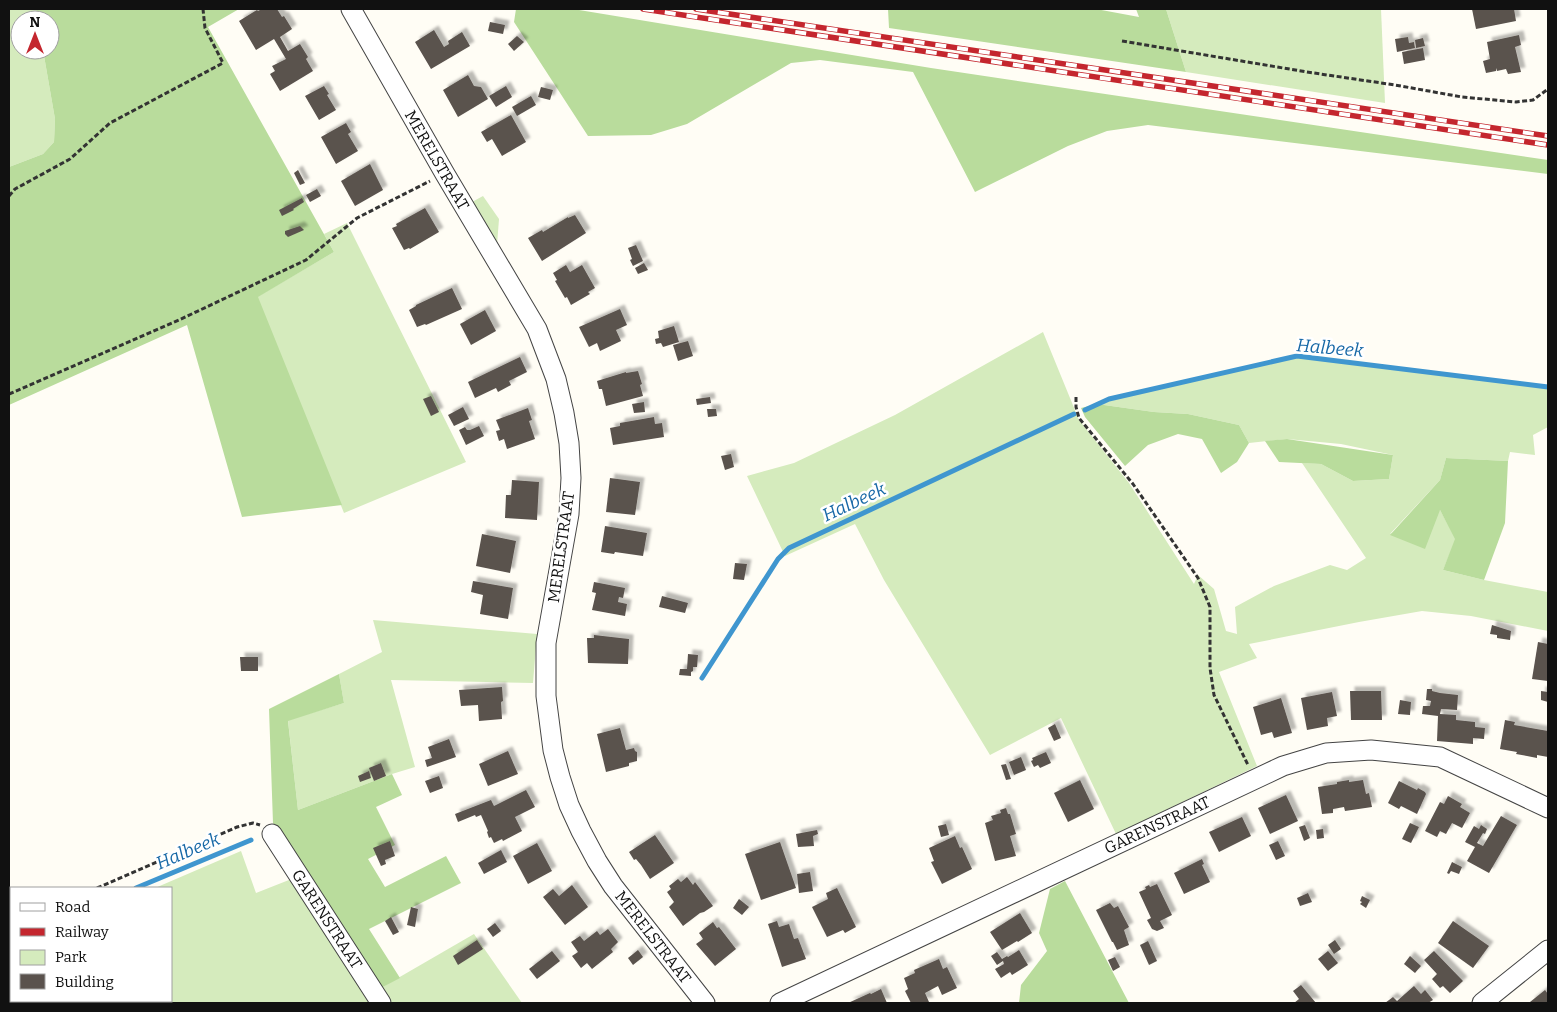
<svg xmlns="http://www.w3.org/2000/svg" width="1557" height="1012" font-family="Bitter,serif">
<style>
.green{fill:#d5ebbd}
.forest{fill:#b9dc9c}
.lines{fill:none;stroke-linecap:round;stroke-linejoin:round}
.stream{stroke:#3f96cf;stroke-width:5}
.building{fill:#5a524d;filter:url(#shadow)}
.street-casing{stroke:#444;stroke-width:21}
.path{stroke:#333;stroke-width:3;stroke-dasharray:5 2.5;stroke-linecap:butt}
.street{stroke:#fff;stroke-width:19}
.rail-casing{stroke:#c4262e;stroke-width:5.5}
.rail{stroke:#fff;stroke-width:4;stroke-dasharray:11;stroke-linecap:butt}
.labels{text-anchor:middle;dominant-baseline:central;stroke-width:5;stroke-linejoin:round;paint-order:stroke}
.street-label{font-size:16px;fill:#111;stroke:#fff}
.water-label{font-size:18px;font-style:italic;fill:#1768a6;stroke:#fff}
</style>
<defs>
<filter id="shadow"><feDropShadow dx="4.5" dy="-4.5" stdDeviation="1" flood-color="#0004"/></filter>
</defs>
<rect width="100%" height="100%" fill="#fffdf5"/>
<g class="green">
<path d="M9 9H36L38 20H20V50H43L55 119 54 142 43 154 9 167Z"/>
<path d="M1166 9H1381L1385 103 1186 72Z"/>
<path d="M483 196 499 219 497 245 472 202Z"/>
<path d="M347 223 466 462 344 513 257 297 334 252 324 234Z"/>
<path d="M1043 332 1079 420 1129 483 1194 584 1198 575 1214 589 1226 631 1237 634 1235 607 1274 586 1330 565 1347 570 1366 558 1302 463 1321 464 1353 481 1389 479 1393 455 1341 444 1287 439 1249 443 1239 425 1188 414 1154 412 1097 404 1266 362 1300 356 1548 387V427L1533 435 1535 455 1510 452 1508 461 1446 458 1440 480 1390 534 1440 510 1456 539 1443 570 1484 580 1548 592V631L1471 616 1422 611 1359 622 1249 644 1257 658 1219 672 1257 766 1116 834 1061 718 990 755 884 580 855 524 785 556 747 476 794 463 895 415Z"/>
<path d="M373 620 537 634 533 683 391 680 415 767 392 774 298 810 288 720 344 703 339 674 382 652Z"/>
<path d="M241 851 256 893 294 878 375 1003H60L59 1001H171V888H155Z"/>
<path d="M474 934 522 1003H388L379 989Z"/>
</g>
<g class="forest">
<path d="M36 9H239L208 27 334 252 258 297 342 505 242 517 187 325 9 405V167L43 154 54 142 55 119 43 50H50V20H38Z"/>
<path d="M516 9H573L931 68 1548 160V174L1148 125 1107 131 1068 146 975 192 913 72 820 60 791 63 687 124 651 135 588 136 514 22Z"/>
<path d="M888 9H1096L1139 17 1136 9H1166L1186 72 889 28Z"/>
<path d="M1097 404 1154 412 1188 414 1239 425 1249 443 1237 462 1221 473 1202 439 1178 434 1148 445 1125 466 1085 417 1081 408Z"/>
<path d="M1287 439 1393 455 1389 479 1353 481 1321 464 1279 462 1265 441Z"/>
<path d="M1446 458 1508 461 1505 523 1484 580 1443 570 1455 539 1440 510 1425 549 1390 535 1440 480Z"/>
<path d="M339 674 344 703 288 721 298 810 392 774 402 795 376 807 395 845 368 859 385 887 446 856 461 883 369 929 400 978 379 989 295 856 273 823 269 709Z"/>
<path d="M1065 881 1129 1003H1019L1021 985 1047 951 1039 933 1050 889Z"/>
<path d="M11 950V1001H59L60 1003H9V951Z"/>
</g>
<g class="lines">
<g class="stream">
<path d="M1085 410 1109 399 1297 356 1548 387"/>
<path d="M702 678 778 559 789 548 1074 414"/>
<path d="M136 888 251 840"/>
<path d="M9 942 11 941"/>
</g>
</g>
<g class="building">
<path d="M262 9H277L282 17 284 16 292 29 280 37 288 51 300 44 308 57 306 59 313 71 280 91 270 74 275 71 272 66 286 59 274 39 256 50 239 21 257 10 258 11Z"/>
<path d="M1472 9H1514L1516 21 1476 29Z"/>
<path d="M490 22 505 25 503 34 488 31Z"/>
<path d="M434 30 444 47 449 44 448 41 462 32 470 46 431 69 415 42Z"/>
<path d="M1519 35 1521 45 1515 47 1521 72 1508 74 1506 69 1497 71 1496 68V71L1486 73 1483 61 1490 59 1487 42Z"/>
<path d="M517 36 524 42 514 51 508 44Z"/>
<path d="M1408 37 1409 43 1414 42 1415 48 1397 52 1395 39Z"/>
<path d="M1423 38 1425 46 1416 48 1415 40Z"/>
<path d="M1423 48 1425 60 1404 64 1402 52Z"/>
<path d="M468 75 474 86 481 87 488 99 458 117 443 90Z"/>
<path d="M324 86 329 94 327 95 336 110 319 120 305 96Z"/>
<path d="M506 86 512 97 496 107 489 96Z"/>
<path d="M541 87 553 90 550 100 538 97Z"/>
<path d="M531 96 536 105 517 116 512 107Z"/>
<path d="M511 115 526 142 502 156 492 139 487 142 481 132Z"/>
<path d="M346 123 351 132 348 134 358 151 336 164 321 137Z"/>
<path d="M370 164 383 190 355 206 341 181Z"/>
<path d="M298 170 305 183 300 185 294 173Z"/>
<path d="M317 189 321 196 310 202 306 195Z"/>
<path d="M302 198 304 202 293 209 294 210 282 216 279 210Z"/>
<path d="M425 208 439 232 410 249 409 248 404 250 392 228 397 226 396 224Z"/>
<path d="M575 215 586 233 542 261 528 238 542 230 543 232 568 217V218Z"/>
<path d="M300 226 304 230 288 237 285 234V231Z"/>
<path d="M636 245 643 261 633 266 630 260 632 259 628 248Z"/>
<path d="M644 263 648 270 638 274 635 268Z"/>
<path d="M566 265 570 272 582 265 595 288 588 292 590 294 571 305 567 297 565 298 555 281 557 280 553 273Z"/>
<path d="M452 288 462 309 426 325 425 324 417 327 409 310 416 306V305Z"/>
<path d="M620 309 627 325 616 330 621 341 600 351 597 343 589 347 579 327Z"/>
<path d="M485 310 496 331 471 345 460 324Z"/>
<path d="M674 326 679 342 663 347 661 343 656 344 655 339 659 338 658 331Z"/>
<path d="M688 341 693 356 678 361 673 345Z"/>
<path d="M520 357 527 372 509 381 511 385 498 392 496 388 475 398 468 382Z"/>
<path d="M638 371 642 384 640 385 643 396 606 406 602 389H599L597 381 626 372V373Z"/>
<path d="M431 396 439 412 431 416 423 399Z"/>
<path d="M710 397 711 403 697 405 696 399Z"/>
<path d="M644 402 645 412 634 413 632 404Z"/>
<path d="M463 407 469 419 454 426 448 415Z"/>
<path d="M528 408 532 420 529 421 535 439 507 449 504 439 499 441 496 431 500 430 496 420Z"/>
<path d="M707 409H716L717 416 708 417Z"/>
<path d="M654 417 655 424 662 423 664 437 613 445 610 428 620 426V423Z"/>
<path d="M479 426 484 436 466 445 459 430 465 427 467 430H470Z"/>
<path d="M731 454 734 467 725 470 721 456Z"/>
<path d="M610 478 640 482 635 515 606 512Z"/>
<path d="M512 480 539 482 537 520 505 518 506 495H511Z"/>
<path d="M605 526 647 533 643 556 615 552 614 554 601 552Z"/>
<path d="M482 534 516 541 510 573 476 566Z"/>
<path d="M735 563 747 564 744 580 733 579Z"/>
<path d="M473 581 513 588 508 619 480 614 483 595 471 592Z"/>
<path d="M594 582 625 588 623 598 619 597 618 602 627 604 625 616 592 610 596 593 592 592Z"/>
<path d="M662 596 688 603 685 613 659 607Z"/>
<path d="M1492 625 1511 631 1510 640 1497 638V635L1490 634Z"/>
<path d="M594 635 629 639 628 664 588 663 587 638H594Z"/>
<path d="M1538 642 1548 644V681L1532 679Z"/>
<path d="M688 654 698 655 697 667H693V671L691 672V676L679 675 680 669H687Z"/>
<path d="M240 657H258V671H241Z"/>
<path d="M502 687 503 701 501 702 502 719 479 721 478 705 461 706 459 690Z"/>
<path d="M1427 689H1432V691L1440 693 1458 695 1457 710 1441 709 1440 714 1456 715V720L1475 722V727L1485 728 1484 739 1473 738V744L1437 741 1438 716 1422 714 1423 706H1430L1431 701 1426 700Z"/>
<path d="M1350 691H1381L1382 720H1351Z"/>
<path d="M1541 691 1548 692V702L1541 700Z"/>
<path d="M1332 692 1337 716 1327 718 1328 726 1307 730 1301 698Z"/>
<path d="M1281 698 1292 733 1274 738 1272 732 1261 735 1253 707Z"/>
<path d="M1400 700 1411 702 1410 715 1398 714Z"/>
<path d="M1505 720 1515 722 1514 725 1548 731V757L1537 755V758L1527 756 1516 754 1517 752 1500 749Z"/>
<path d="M1055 724 1061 738 1054 741 1048 728Z"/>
<path d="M620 728 626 750 634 748 635 751 637 752V761L629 763V766L606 772 597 734Z"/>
<path d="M449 739 456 757 427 767 425 760 432 758 428 747Z"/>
<path d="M508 751 518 774 488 786 479 764Z"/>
<path d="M1046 752 1051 763 1040 768 1038 765 1034 767 1031 761 1033 760 1032 758Z"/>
<path d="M1021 757 1026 770 1014 775 1009 762Z"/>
<path d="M381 763 386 776 374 781 369 768Z"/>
<path d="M1006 764 1011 779 1006 780 1001 765Z"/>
<path d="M369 771 371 778 360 782 358 776Z"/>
<path d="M439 776 443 788 430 793 425 781Z"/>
<path d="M1080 780 1094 809 1068 822 1054 793Z"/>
<path d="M1349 780V782L1363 780 1366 794 1369 793 1372 807 1345 811 1344 807 1333 809V813L1322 814 1318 787 1337 784V782Z"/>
<path d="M1399 781 1417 790 1418 788 1425 792 1426 794 1417 814 1401 806 1399 809 1388 803Z"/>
<path d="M526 790 535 807 515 817 522 831 503 841 502 839 494 843 491 837 489 838 487 832 488 831 481 815 476 817 475 815 458 822 455 814 491 800 494 806Z"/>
<path d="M1286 795 1298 821 1270 834 1258 808Z"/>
<path d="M1448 796 1462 804 1460 807 1470 813 1462 828 1452 823 1446 834 1440 831 1437 837 1425 831 1440 802 1444 804Z"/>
<path d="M1006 808 1008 814H1010L1016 834 1010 836 1016 856 995 861 985 823 993 820 991 816 1001 813 1000 810Z"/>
<path d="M1501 816 1517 825 1489 873 1467 861 1475 847 1465 842 1474 826 1479 829 1481 825 1487 829 1485 834 1483 833 1477 843 1483 846Z"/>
<path d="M1242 817 1251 836 1219 852 1209 832Z"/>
<path d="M1410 823 1419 827 1411 843 1402 839Z"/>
<path d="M946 824 949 835 941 837 938 826Z"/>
<path d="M1305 825 1310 838 1304 841 1299 827Z"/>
<path d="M1323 829 1324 838 1317 839 1316 830Z"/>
<path d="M817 830 818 834 813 836 814 846 798 847 796 834Z"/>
<path d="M655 835 674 863 650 879 641 865 636 859 634 860 629 852Z"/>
<path d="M955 836 960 848 962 847 972 869 942 884 931 862 934 861 929 848Z"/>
<path d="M390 841 395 856 385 860 386 864 381 866 373 848Z"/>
<path d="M1278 841 1285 856 1276 860 1269 845Z"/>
<path d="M780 842 796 888 761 900 745 854Z"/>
<path d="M537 843 552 871 528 884 513 856Z"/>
<path d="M501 850 507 862 484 874 478 863Z"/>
<path d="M1202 859 1204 864 1202 865 1210 882 1184 894 1174 873Z"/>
<path d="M1452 862 1462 867 1459 874 1451 871 1449 874 1447 873Z"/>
<path d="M810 872 813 891 799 893 797 874Z"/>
<path d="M687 877 693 885 695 882 713 906 704 912 700 913 683 926 669 907 674 902 667 892 671 889 669 886 678 879 681 882Z"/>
<path d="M1157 884 1172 915 1160 921 1164 928 1157 931 1152 929 1147 920 1151 918 1139 892 1146 889 1145 887 1149 885 1150 887Z"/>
<path d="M572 885 588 907 565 925 543 897 553 889 559 896Z"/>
<path d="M837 888 856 927 845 933 843 930 827 937 812 907 828 899 826 893Z"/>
<path d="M1308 893 1312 902 1300 906 1297 898Z"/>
<path d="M1362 896 1370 900 1366 908 1360 904 1362 902 1360 901Z"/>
<path d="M739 899 749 907 742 915 733 908Z"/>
<path d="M1110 903 1114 908 1118 906 1129 927 1124 930 1129 945 1117 950 1113 942H1112L1096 910Z"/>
<path d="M411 907 418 909 415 927 407 925Z"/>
<path d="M1020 913 1032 933 1018 942 1017 941 1002 950 990 932Z"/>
<path d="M391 917 399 932 393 935 385 921Z"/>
<path d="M777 921 779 927 789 924 794 939 798 938 806 959 782 967 768 924Z"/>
<path d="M1453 921 1489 946 1473 968 1438 943Z"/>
<path d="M713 922 717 928 719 927 736 949 715 966 696 944 703 939 699 933Z"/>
<path d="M495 923 501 931 493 937 487 929Z"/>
<path d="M608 929 618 942 611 949 613 952 592 969 587 963 581 968 572 956 578 952 571 942 580 936 584 941 597 931 600 935Z"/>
<path d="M477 940 483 949 458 965 453 956Z"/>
<path d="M1335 940 1341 949 1334 954 1328 945Z"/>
<path d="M1148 941 1157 961 1149 965 1140 945Z"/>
<path d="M638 950 643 957 633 965 628 958Z"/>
<path d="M1019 950 1028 965 1012 975 1010 972 1001 978 995 969 1004 964 1003 961 997 965 991 956 997 952 1002 959 1007 956 1008 957Z"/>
<path d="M552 951 560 961 537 979 529 969Z"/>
<path d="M1328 951 1338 963 1328 971 1318 959Z"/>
<path d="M1434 951 1463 981 1450 993 1443 986 1440 988 1432 979 1437 974 1424 960Z"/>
<path d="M1410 956 1421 966 1415 973 1404 964Z"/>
<path d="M1115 957 1120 967 1113 971 1108 960Z"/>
<path d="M939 959 943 969 947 967 957 988 942 995 938 986 925 993 929 1002 915 1003 914 1002 911 1003 905 991 908 989 904 978 915 973 914 970Z"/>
<path d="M1301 985 1316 1003H1294L1299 999 1293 991Z"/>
<path d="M1414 986 1421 994 1425 990 1433 1000 1428 1003H1385L1393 997 1397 1001Z"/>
<path d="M881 989 887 1003H848L870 993 871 994Z"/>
<path d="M1545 990 1548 994V1003H1532L1530 1002Z"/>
</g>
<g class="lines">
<defs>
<g id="street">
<path d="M351 9 445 174 537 329 556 379 564 413 569 443 571 478 569 514 546 643V696L553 750 560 777 569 805 581 831 597 861 613 886 705 1003"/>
<path d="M272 834 381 1003"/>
<path d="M780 1003 1283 766 1326 753 1371 750 1440 757 1548 808"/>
<path d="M1482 1003 1548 950"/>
</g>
</defs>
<use href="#street" class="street-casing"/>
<g class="path">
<path d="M1122 41 1307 72 1395 85 1462 97 1516 102 1533 100 1548 89"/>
<path d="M9 196 15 189 70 159 110 123 223 63 205 28 203 9"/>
<path d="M9 394 179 320 306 260 357 218 430 181"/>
<path d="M1076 397V407L1079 418 1133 484 1198 578 1210 607V668L1214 695 1248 765"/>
<path d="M97 888 237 827 253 823 260 825"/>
<path d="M9 906 11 908"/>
</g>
<use href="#street" class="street"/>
<defs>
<g id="rail">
<path d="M643 9 1548 145"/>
<path d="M696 9 1548 136"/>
</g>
</defs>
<use href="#rail" class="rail-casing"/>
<use href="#rail" class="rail"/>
</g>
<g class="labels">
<g class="street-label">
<text transform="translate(437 160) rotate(60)">MERELSTRAAT</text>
<text transform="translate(561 547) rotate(-82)">MERELSTRAAT</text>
<text transform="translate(1157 825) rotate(-25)">GARENSTRAAT</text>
<text transform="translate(327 919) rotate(57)">GARENSTRAAT</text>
<text transform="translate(653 937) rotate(52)">MERELSTRAAT</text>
</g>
<g class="water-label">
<text transform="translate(1330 348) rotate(5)">Halbeek</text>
<text transform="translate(854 502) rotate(-25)">Halbeek</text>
<text transform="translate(188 851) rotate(-23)">Halbeek</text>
</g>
</g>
<rect width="1557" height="1012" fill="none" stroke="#111111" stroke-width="20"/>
<rect x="10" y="887" width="162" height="115" fill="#ffffff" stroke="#a0a0a0"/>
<rect x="20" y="903" width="25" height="8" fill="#ffffff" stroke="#a0a0a0"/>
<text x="55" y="912" font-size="15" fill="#111111">Road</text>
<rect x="20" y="928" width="25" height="8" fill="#c4262e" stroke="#a0a0a0"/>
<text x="55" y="937" font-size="15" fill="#111111">Railway</text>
<rect x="20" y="950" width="25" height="15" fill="#d5ebbd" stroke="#a0a0a0"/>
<text x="55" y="962" font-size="15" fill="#111111">Park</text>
<rect x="20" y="974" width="25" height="15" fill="#5a524d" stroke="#a0a0a0"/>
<text x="55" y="987" font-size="15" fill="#111111">Building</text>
<g transform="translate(35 35)"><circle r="24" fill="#ffffff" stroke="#a0a0a0"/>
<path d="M0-4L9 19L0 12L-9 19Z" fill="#c4262e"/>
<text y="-8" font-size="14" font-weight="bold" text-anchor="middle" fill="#111111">N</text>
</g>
</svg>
